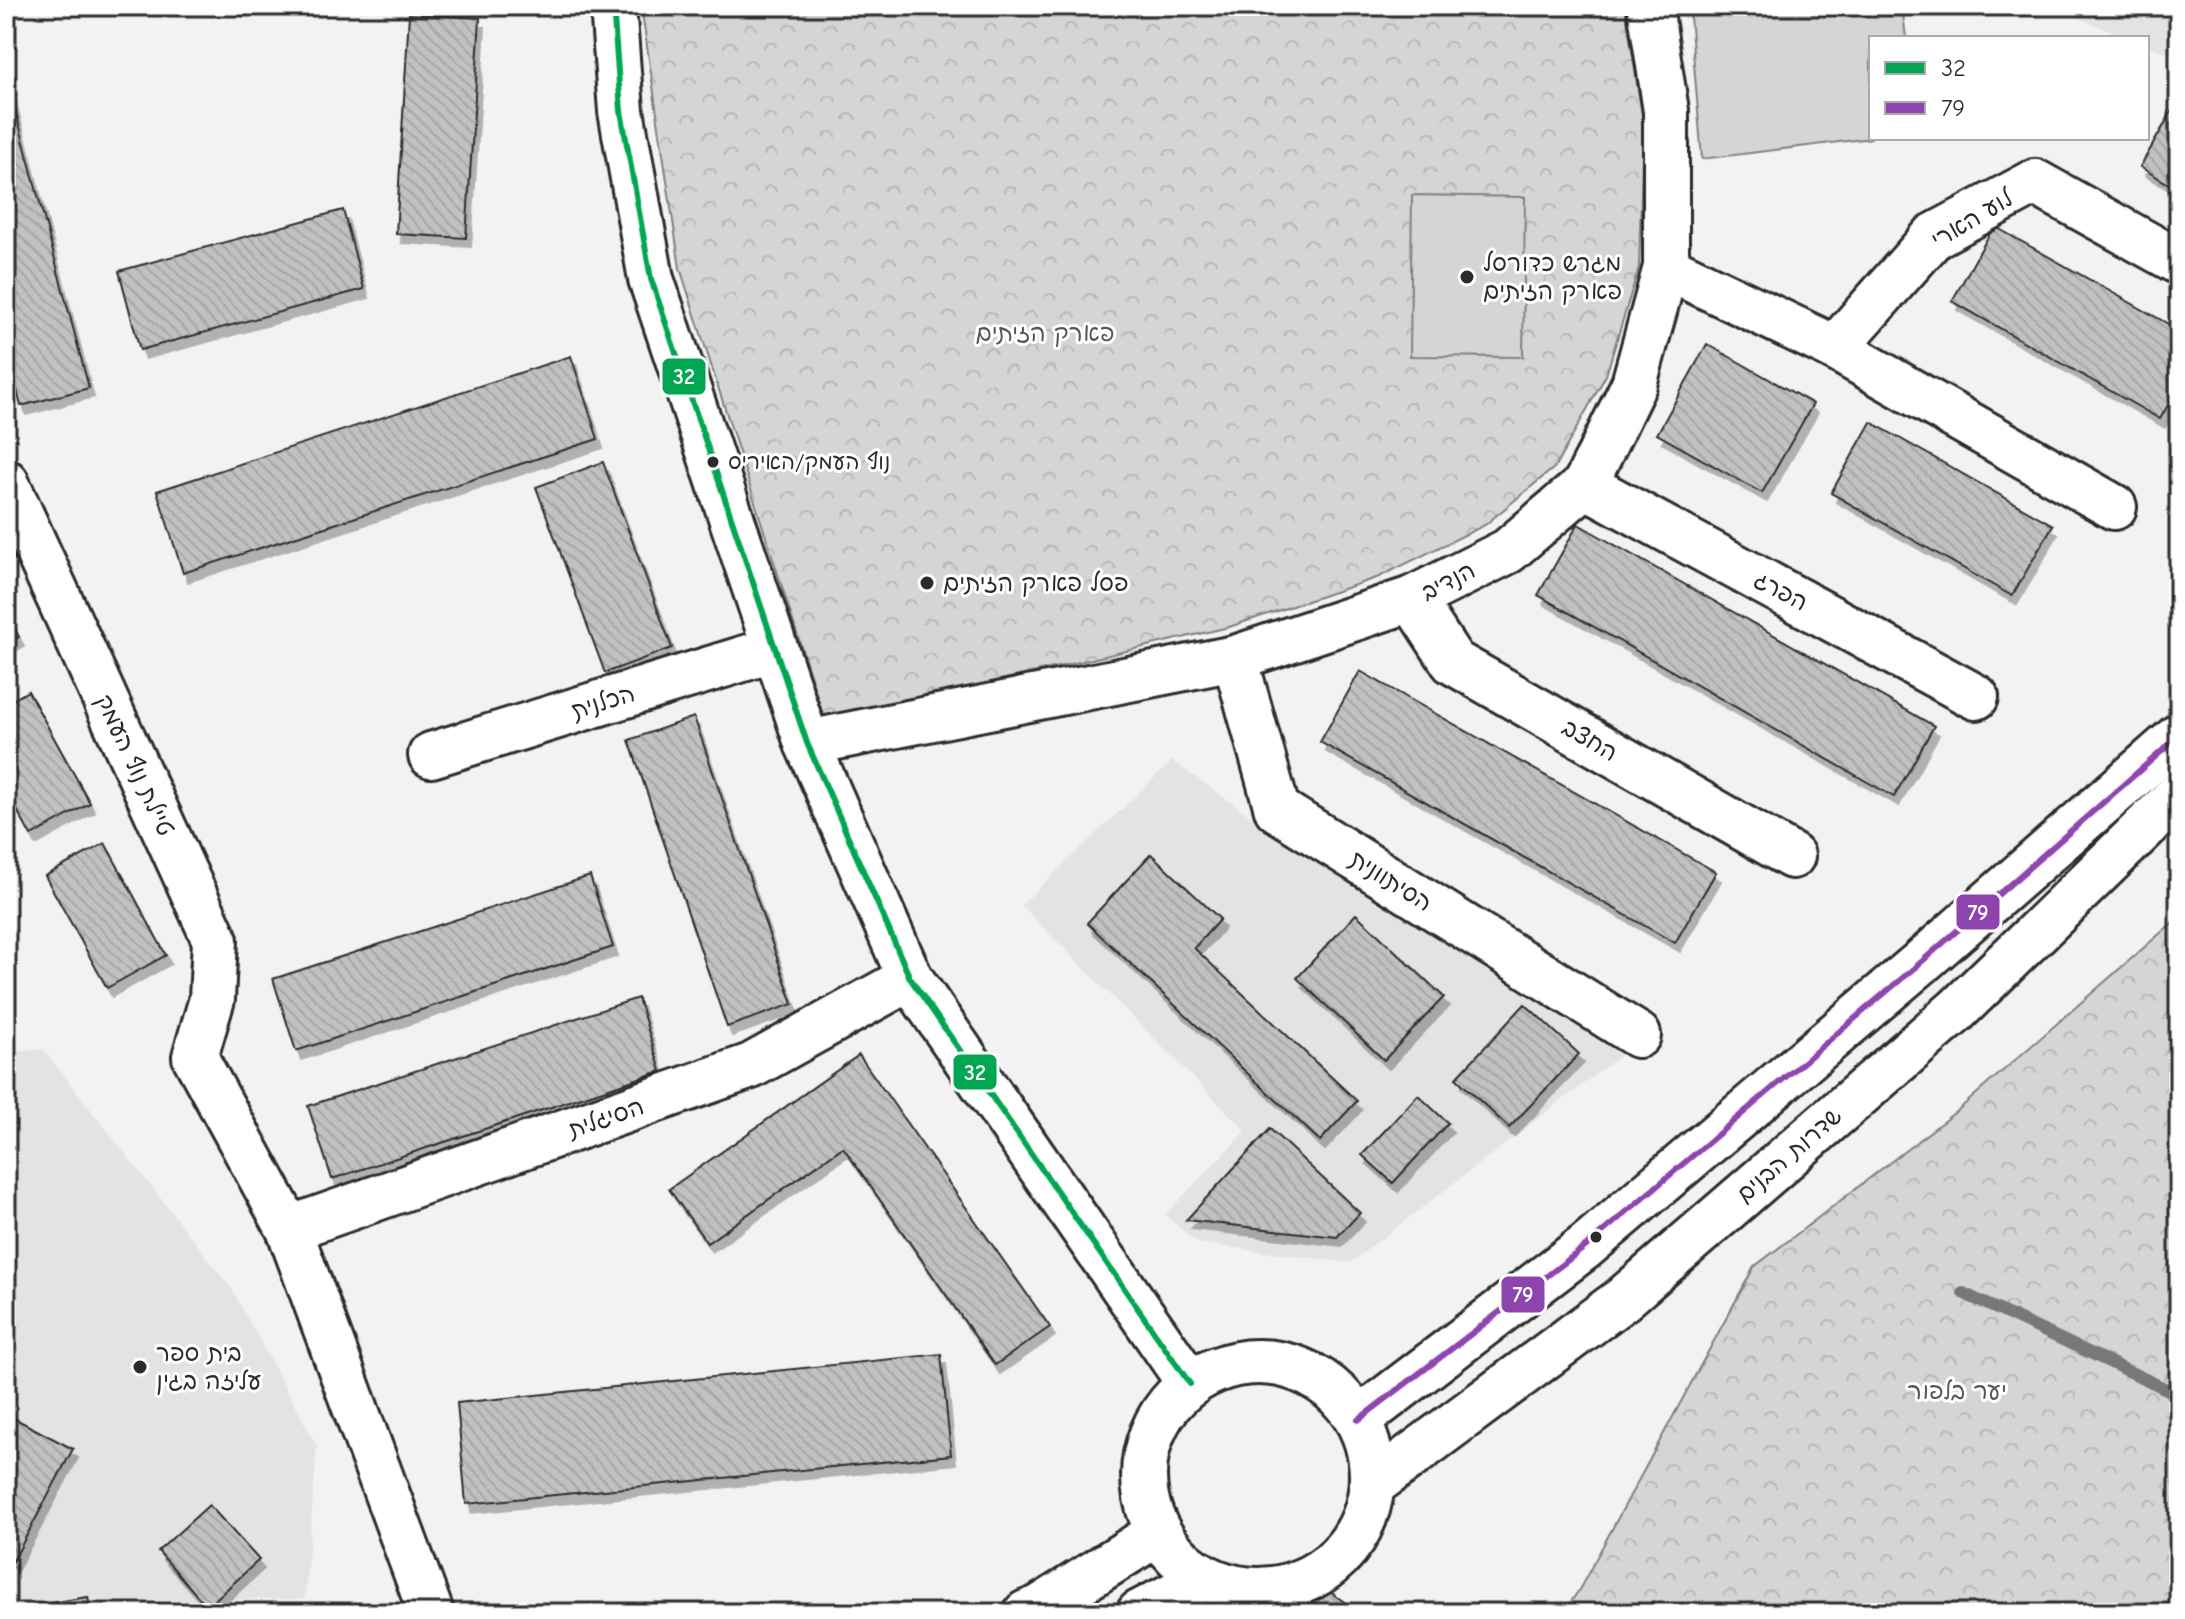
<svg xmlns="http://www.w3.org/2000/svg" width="2185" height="1619" font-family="'Comic Neue','Playpen Sans Hebrew',sans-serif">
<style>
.built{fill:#e3e3e3}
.forest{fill:url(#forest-crowns);stroke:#808080;stroke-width:2}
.garden{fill:#d5d5d5;stroke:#808080;stroke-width:2}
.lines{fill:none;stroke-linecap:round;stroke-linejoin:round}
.stream{stroke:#787878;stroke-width:12}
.building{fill:url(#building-back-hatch);stroke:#2b2b2b;stroke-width:2;filter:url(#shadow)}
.street-casing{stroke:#2b2b2b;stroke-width:50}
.secondary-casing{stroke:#2b2b2b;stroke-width:50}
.street{stroke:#fff;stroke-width:44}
.secondary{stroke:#fff;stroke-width:44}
.bus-1-casing{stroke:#fff;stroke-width:12}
.bus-2-casing{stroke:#fff;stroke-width:12}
.bus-1{stroke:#00a651;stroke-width:6}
.bus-2{stroke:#8e44ad;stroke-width:6}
.poi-dot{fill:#2b2b2b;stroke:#fff;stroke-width:3}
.labels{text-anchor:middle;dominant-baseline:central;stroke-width:6;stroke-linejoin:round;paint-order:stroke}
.bus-label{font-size:22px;fill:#2b2b2b;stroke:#fff;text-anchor:start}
.street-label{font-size:24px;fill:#2b2b2b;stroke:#fff}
.poi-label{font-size:24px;fill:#2b2b2b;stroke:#fff;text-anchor:start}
.park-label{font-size:24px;fill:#565656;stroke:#fff}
.line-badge{stroke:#fff;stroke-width:3}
.badge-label{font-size:22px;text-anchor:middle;font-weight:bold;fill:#fff}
</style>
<defs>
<pattern id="forest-crowns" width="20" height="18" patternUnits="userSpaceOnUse" patternTransform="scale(2)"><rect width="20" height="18" fill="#d5d5d5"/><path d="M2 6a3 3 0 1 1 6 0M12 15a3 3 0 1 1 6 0" fill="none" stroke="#b7b7b7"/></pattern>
<pattern id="building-back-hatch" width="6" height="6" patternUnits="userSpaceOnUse" patternTransform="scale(2)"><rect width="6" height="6" fill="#c1c1c1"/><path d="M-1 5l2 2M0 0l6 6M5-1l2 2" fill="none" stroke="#a6a6a6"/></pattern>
<filter id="shadow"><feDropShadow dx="5" dy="9" stdDeviation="0" flood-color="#0004"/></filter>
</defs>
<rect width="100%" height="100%" fill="#f2f2f2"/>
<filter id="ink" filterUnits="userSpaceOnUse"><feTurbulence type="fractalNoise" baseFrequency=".0125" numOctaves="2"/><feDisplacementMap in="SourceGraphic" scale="16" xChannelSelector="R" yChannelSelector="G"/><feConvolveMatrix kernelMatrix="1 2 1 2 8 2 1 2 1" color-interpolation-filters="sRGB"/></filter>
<g filter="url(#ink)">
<g class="built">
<path d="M2058 6H2179V58L2147 45V38H2128L2061 11Z"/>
<path d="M1172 761 1327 869 1621 1055 1350 1263 1197 1243 1165 1215 1246 1131 1021 905Z"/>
<path d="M43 1049 231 1288 317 1446 305 1599 6 1602V1053Z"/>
</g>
<g class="forest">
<path d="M641 6H1625L1643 122 1639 267 1606 375 1555 467 1485 525 1379 577 1229 627 825 721 680 268Z"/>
<path d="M2179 917V1613H1563L1579 1590 1754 1267 1958 1110Z"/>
</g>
<g class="garden">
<path d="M1765 6H1902L1906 38H1871V138L1702 159 1690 16Z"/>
<path d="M1412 195 1525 197 1523 357 1410 356Z"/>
</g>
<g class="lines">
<path class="stream" d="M1963 1293 2179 1395"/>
</g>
<g class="building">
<path d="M409 14 480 18 466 238 396 234Z"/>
<path d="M6 75 89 388 21 406 6 348Z"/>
<path d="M2179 99V190L2140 167Z"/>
<path d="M343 210 364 289 140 350 119 271Z"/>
<path d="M1994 226 2179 330V386L2160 419 1952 301Z"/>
<path d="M1707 344 1813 404 1762 493 1657 434Z"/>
<path d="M571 356 598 439 183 573 157 491Z"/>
<path d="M1871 422 2053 525 2012 596 1831 493Z"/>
<path d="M603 462 672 648 605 673 536 487Z"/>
<path d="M1578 524 1934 726 1894 797 1538 595Z"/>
<path d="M6 613 19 637 6 645Z"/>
<path d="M1360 671 1716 872 1675 943 1320 742Z"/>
<path d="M28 691 90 803 31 836 6 790V704Z"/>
<path d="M694 717 793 1004 727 1027 629 740Z"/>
<path d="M105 843 166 955 107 988 45 876Z"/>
<path d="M1151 854 1220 919 1194 948 1357 1101 1320 1141 1087 923Z"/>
<path d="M590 876 613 947 296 1051 273 979Z"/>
<path d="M1356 914 1444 997 1384 1060 1297 978Z"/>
<path d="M638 998 661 1071 332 1179 308 1106Z"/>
<path d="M1525 1004 1579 1054 1509 1128 1456 1078Z"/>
<path d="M859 1055 1050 1327 995 1365 843 1147 707 1243 669 1189Z"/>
<path d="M1418 1095 1448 1123 1393 1183 1362 1155Z"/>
<path d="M1270 1129 1360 1213 1337 1237 1186 1220Z"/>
<path d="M941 1354 951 1455 466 1504 457 1403Z"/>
<path d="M6 1414 73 1449 13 1561 6 1557Z"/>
<path d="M209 1505 259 1560 207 1607 158 1551Z"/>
<path d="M1326 1589 1360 1613H1262Z"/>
<path d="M88 1597 91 1613H6V1610Z"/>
</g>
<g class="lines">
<defs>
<g id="street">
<path d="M613 6 621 111 651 279 807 743 910 978 1190 1384"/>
<path d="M1666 267 1835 348 2114 507"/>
<path d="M1835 348 1934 236 2035 182 2179 262"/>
<path d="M6 482 215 940 212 999 195 1057 289 1229 431 1613"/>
<path d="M1585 485 1976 697"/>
<path d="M1412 599 1453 662 1792 856"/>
<path d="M1235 658 1277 809 1638 1035"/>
<path d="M807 743 1235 658 1412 599 1508 551 1585 485 1634 384 1666 267V111L1650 6"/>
<path d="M431 755 775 649"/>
<path d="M289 1229 751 1066 910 978"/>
</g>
<g id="secondary">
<circle cx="1258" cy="1476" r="114"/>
<path d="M1358 1420 1585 1247 1919 964 2179 736"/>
<path d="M1372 1485 1623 1299 1957 1010 2179 794"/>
<path d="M1026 1613 1039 1608 1158 1533"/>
<path d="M1139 1613 1206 1578"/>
</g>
</defs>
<use href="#street" class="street-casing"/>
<use href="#secondary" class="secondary-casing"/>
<use href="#street" class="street"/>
<use href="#secondary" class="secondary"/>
<defs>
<path id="bus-1" d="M613 6 621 111 651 279 807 743 910 978 1190 1384"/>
<path id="bus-2" d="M1358 1420 1585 1247 1919 964 2179 736"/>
</defs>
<use href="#bus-1" class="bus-1-casing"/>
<use href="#bus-2" class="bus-2-casing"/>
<use href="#bus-1" class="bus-1"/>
<use href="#bus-2" class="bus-2"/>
</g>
</g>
<g class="poi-dot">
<circle cx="1467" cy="277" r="8"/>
<circle cx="713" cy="462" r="7"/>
<circle cx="927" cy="583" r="8"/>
<circle cx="1596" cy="1237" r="7"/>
<circle cx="140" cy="1367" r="8"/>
</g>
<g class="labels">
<g class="bus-label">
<text x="728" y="462">נוף העמק/האיריס</text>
</g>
<g class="street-label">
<text transform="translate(1972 219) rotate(-31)">לוע הארי</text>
<text transform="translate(1448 581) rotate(-27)">הנדיב</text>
<text transform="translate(1781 591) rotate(28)">הפרג</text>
<text transform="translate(603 702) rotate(-17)">הכלנית</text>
<text transform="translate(1590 740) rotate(30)">החצב</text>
<text transform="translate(135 765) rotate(65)">טיילת נוף העמק</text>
<text transform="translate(1391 881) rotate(32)">הסיתוונית</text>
<text transform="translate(606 1118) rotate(-19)">הסיגלית</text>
<text transform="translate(1789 1155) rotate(-41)">שדרות הבנים</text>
</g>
<g class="poi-label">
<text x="1483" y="263">מגרש כדורסל<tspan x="1483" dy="28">פארק הזיתים</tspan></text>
<text x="943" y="583">פסל פארק הזיתים</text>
<text x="156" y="1353">בית ספר<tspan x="156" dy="28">עליזה בגין</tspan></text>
</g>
<g class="park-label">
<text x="1045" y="333">פארק הזיתים</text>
<text x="1957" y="1391">יער בלפור</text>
</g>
</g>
<g class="line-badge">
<rect x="661" y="357" width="46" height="39" rx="8" fill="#00a651"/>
<rect x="1955" y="893" width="46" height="38" rx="8" fill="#8e44ad"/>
<rect x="952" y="1053" width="46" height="38" rx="8" fill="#00a651"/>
<rect x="1500" y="1275" width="46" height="39" rx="8" fill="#8e44ad"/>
</g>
<g class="badge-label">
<text x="684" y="384">32</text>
<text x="1978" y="920">79</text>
<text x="975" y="1080">32</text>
<text x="1523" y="1302">79</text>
</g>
<rect width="2185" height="1619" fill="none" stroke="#fff" stroke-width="32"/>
<rect x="16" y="16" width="2153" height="1587" fill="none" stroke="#2b2b2b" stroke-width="3" filter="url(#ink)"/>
<rect x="1869" y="36" width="280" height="104" fill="#ffffff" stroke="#aaaaaa" stroke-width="2"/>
<rect x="1885" y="62" width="40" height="12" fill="#00a651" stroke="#aaaaaa" stroke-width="2"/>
<text x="1941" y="76" font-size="24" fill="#2b2b2b">32</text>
<rect x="1885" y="102" width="40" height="12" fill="#8e44ad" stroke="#aaaaaa" stroke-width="2"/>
<text x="1941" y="116" font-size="24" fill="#2b2b2b">79</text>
</svg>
